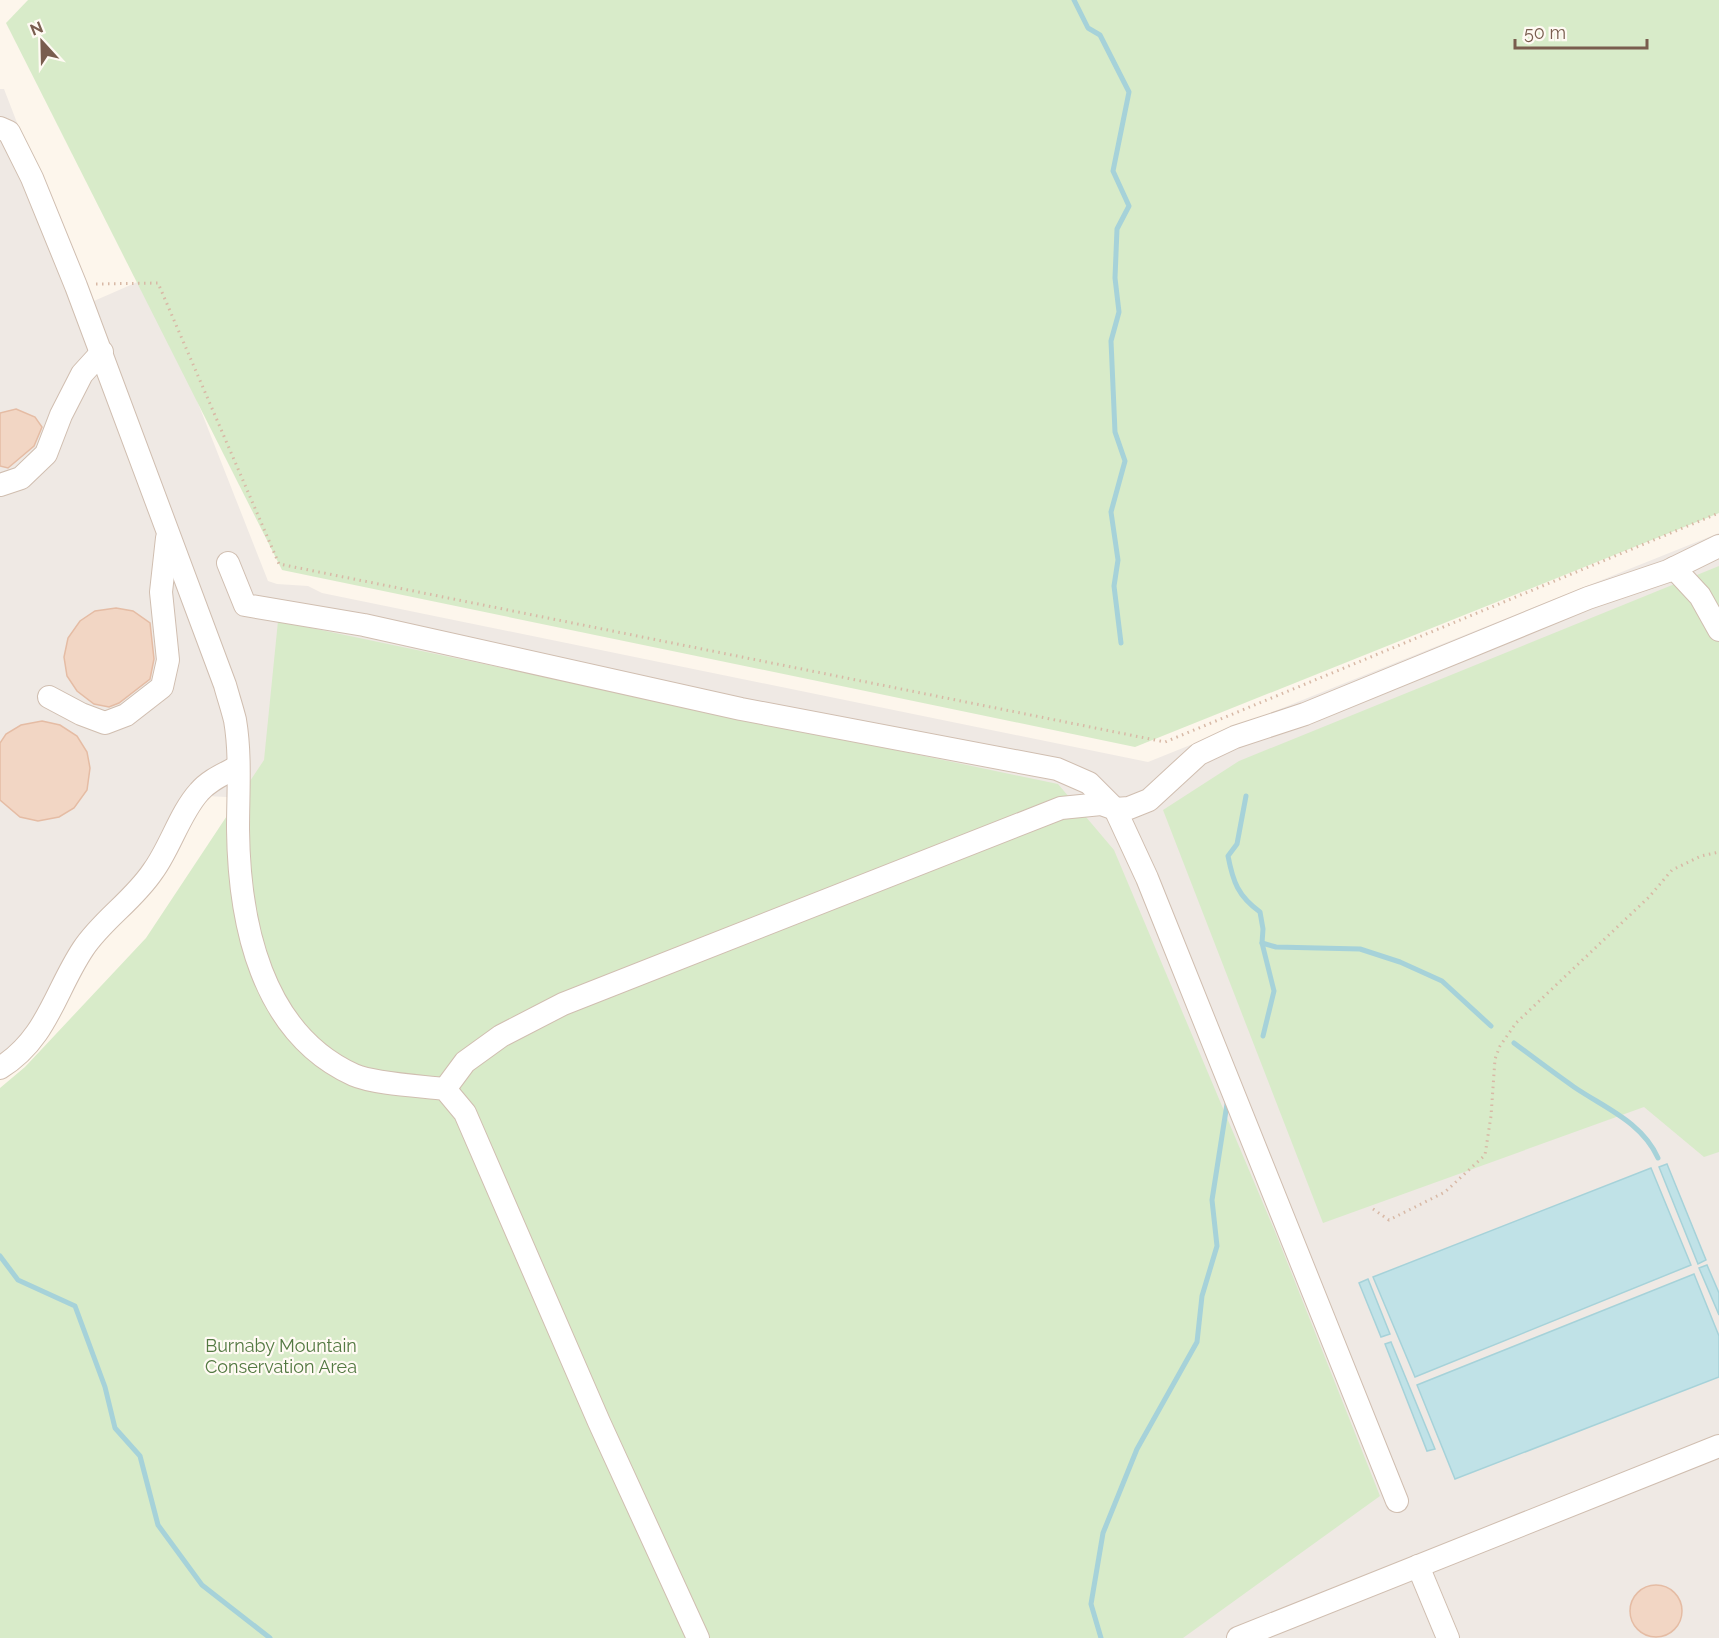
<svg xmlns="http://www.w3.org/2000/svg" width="1719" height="1638" font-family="Raleway,sans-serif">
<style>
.industrial{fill:#efe9e4}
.green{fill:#d8ebc9}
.water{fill:#c0e2e7;stroke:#a6d2d9;stroke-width:1.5}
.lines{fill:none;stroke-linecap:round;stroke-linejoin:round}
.stream{stroke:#a6d2d9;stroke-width:5}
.building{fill:#f2d6c4;stroke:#e5bca4;stroke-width:1.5}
.minor-casing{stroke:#d0beb0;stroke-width:24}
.path{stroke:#d8b9a6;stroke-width:3;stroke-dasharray:1.5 4.5;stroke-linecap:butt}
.minor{stroke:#fff;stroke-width:22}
.labels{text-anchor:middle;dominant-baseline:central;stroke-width:4.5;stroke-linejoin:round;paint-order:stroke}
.park-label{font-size:18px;fill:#537942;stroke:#fffaf3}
</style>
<rect width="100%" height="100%" fill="#fdf6ec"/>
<path class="industrial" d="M0 89H4L87 304 142 280 170 332 268 581 277 584 308 586 322 593 1148 762 1719 533V1638H693L226 829 227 797 205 796 0 1077Z"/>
<g class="green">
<path d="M28 0H1719V513L1135 747 282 570 6 23Z"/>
<path d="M1719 566V1152L1704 1157 1644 1107 1323 1223 1163 810 1239 761Z"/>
<path d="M278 621 1058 784 1114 850 1276 1234 1380 1496 1183 1638H0V1088L25 1067 146 938 264 760Z"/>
</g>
<g class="water">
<path d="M1667 1164 1706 1260 1698 1264 1659 1167Z"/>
<path d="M1651 1168 1691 1265 1415 1377 1373 1277Z"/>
<path d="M1707 1265 1719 1293V1315L1699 1268Z"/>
<path d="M1694 1274 1719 1336V1377L1455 1479 1417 1385Z"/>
<path d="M1368 1279 1390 1334 1381 1337 1359 1283Z"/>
<path d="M1391 1342 1435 1449 1427 1451 1385 1344Z"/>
</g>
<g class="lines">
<g class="stream">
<path d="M1074 0 1088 28 1100 35 1129 92 1113 171 1129 206 1117 229 1115 278 1119 312 1111 341 1115 432 1125 461 1111 512 1118 560 1114 586 1121 643"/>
<path d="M1246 796 1237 844 1228 856C1233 882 1238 896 1260 912L1263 929 1262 943 1274 991 1263 1036"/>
<path d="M1262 943 1276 947 1360 949 1400 962 1442 981 1491 1026"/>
<path d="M1514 1043C1534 1058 1554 1073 1574 1087 1605 1108 1642 1122 1658 1158"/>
<path d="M0 1256 18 1280 75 1306 105 1387 115 1428 140 1456 158 1525 202 1585 270 1638"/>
<path d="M1101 1638 1091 1604 1103 1533 1137 1449 1197 1342 1202 1296 1217 1246 1212 1200 1227 1104"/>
</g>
</g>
<g class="building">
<path d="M16 409 35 417 42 427 34 446 8 468 0 466V413Z"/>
<path d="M116 608 133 611 150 623 154 659 150 679 119 703 109 707 94 704 77 691 67 676 64 657 68 638 80 621 95 611Z"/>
<path d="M42 721 60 725 77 736 87 752 90 768 87 790 74 808 59 817 38 821 20 817 0 800V743L6 734 21 725Z"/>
<circle cx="1656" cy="1611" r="26"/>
</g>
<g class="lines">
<defs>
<g id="minor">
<path d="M0 128 9 132 32 178 76 286 225 685C228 696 232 708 235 720 241 755 238 794 238 829 239 922 261 1033 354 1075 375 1084 421 1086 445 1089L465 1113 599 1422 698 1638"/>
<path d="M0 485 21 478 46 454 61 415 82 374 102 352"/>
<path d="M228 563 245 605 364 625 741 709 1057 769 1089 783 1115 809 1147 878 1397 1501"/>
<path d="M1674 568 1700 596 1719 630"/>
<path d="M49 697 81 714 105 723 126 715 162 687 168 660 161 592 167 538"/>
<path d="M0 1068C47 1039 55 991 83 949 102 920 133 901 153 871 170 848 180 813 199 792 209 780 224 774 237 767"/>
<path d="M445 1089 465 1062 501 1036 563 1004 1061 808 1101 804 1115 809 1129 808 1149 800 1199 754 1235 737 1305 714 1588 598 1668 571 1719 546"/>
<path d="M1418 1566 1448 1638"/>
<path d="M1238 1638 1719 1446"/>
</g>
</defs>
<use href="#minor" class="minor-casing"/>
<g class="path">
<path d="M96 284 158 283 279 564 1165 742 1719 513"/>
<path d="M1373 1209 1389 1220 1445 1192 1485 1155 1491 1116 1495 1059 1500 1046 1516 1023 1649 897 1672 870 1701 856 1719 852"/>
</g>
<use href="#minor" class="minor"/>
</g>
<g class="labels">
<g class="park-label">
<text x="281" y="1345">Burnaby Mountain<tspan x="281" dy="21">Conservation Area</tspan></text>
</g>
</g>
<g transform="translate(42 42) rotate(338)" stroke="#fffaf3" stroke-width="4.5" paint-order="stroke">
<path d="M0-4.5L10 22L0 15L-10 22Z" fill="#795d4e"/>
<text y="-9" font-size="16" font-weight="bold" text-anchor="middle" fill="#795d4e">N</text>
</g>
<path d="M1515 39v9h132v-9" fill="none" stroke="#795d4e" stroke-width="3"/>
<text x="1524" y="39" font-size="18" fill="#795d4e" stroke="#fffaf3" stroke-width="4.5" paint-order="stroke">50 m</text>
</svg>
